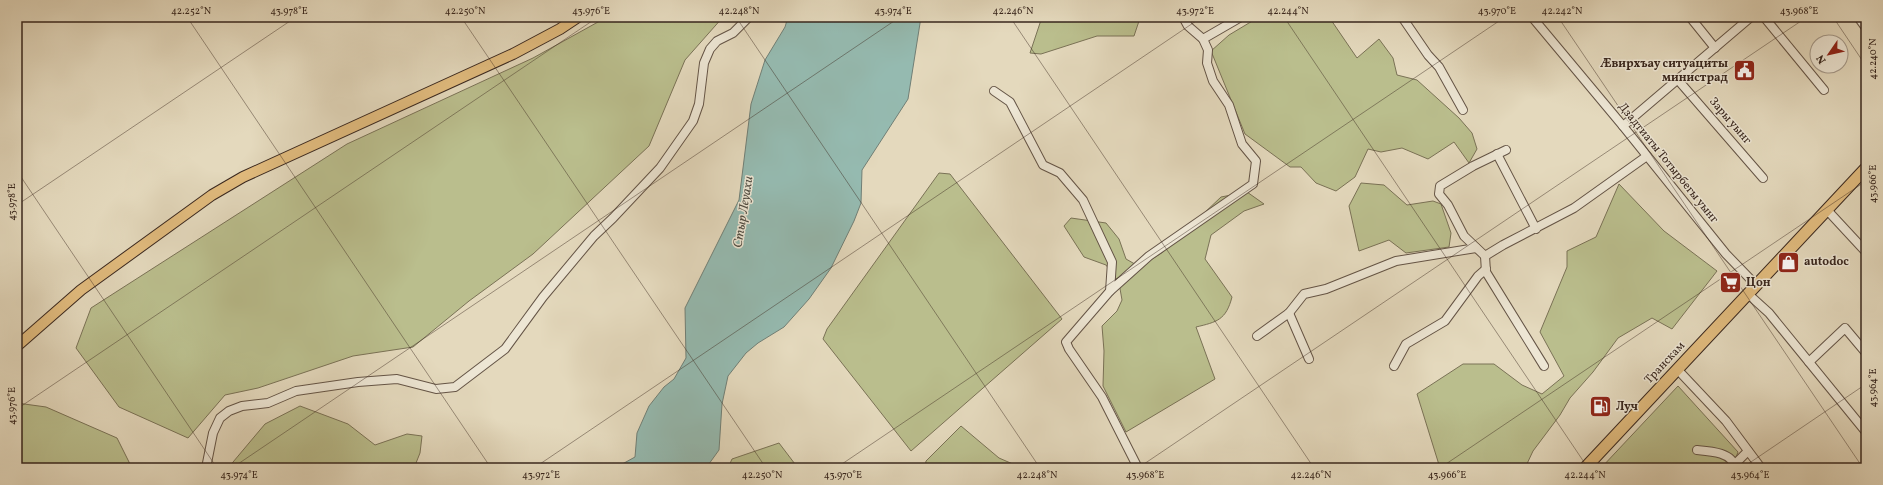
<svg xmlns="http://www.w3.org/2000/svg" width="1883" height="485" font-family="Vollkorn,serif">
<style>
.green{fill:#babe8d;stroke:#7a7256}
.water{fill:#95bab0;stroke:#707f76}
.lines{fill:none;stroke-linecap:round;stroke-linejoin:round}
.minor-casing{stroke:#645446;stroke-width:10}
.major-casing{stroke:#39271e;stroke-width:12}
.highway-casing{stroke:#39271e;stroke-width:13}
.minor{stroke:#ede6d4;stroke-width:8}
.major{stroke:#e2bc7e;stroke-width:10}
.highway{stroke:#e2bc7e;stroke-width:11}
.ticks{fill:none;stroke:#39271e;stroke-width:1;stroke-opacity:0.45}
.labels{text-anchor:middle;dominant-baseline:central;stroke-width:3;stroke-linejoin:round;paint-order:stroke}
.poi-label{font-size:12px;font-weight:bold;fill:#39271e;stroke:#ede6d4;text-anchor:start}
.street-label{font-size:12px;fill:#39271e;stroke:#ede6d4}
.water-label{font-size:13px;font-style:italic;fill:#504c42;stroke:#ede6d4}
.neatline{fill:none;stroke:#39271e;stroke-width:1.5}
.ticks-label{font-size:10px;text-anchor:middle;fill:#39271e}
</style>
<rect width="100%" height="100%" fill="#e4d9bd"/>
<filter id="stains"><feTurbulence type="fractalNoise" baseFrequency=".005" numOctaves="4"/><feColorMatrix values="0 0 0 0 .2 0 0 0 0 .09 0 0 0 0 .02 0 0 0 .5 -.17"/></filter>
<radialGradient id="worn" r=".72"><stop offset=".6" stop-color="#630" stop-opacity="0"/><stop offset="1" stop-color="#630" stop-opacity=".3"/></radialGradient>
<g class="green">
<path d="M607 17H723L685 60 649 146 533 254 469 301 413 347 353 356 258 388 225 395 188 438 119 407 76 348 91 308 347 144 533 58Z"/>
<path d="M1042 17H1139L1140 18 1134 36H1097L1041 54 1030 53Z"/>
<path d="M1259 17H1329L1357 58 1379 39 1393 58 1397 75 1417 80 1459 118 1472 133 1477 149 1469 163 1454 142 1428 159 1402 148 1381 152 1368 149 1355 177 1336 191 1316 183 1301 167H1290L1245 134 1211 51 1229 35Z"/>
<path d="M939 173 950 174 1062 319 911 451 823 339 827 329Z"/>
<path d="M1361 183 1384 185 1407 205 1433 201 1441 204 1451 233 1449 247 1406 253 1389 240 1359 251 1349 206Z"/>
<path d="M1619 184 1664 231 1717 271 1672 329 1652 318 1618 338 1593 372 1570 398 1560 415 1533 451 1525 468H1440L1417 394 1463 364H1494L1522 385 1542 394 1564 376 1540 332 1567 267V251L1596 237Z"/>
<path d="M1247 192 1264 204 1244 211 1211 235 1205 259 1232 297C1226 320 1217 322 1196 327L1215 379 1126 432 1103 386 1104 351 1102 326 1117 311 1122 300 1119 283 1106 265 1084 257 1064 226 1071 218 1106 223 1119 239 1126 259 1140 267 1163 252 1221 197Z"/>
<path d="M1678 386 1738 452 1732 468H1601Z"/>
<path d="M17 403 46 407 117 438 132 468H17Z"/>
<path d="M300 406 348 424 375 445 407 434 422 436 420 453 414 468H228L265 424Z"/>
<path d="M961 426 999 458 1022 468H925L926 461Z"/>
<path d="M779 443 798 468H728L732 459Z"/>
</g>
<path class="water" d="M788 17H921L908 99 862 170 861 203 854 221 831 268 809 299 784 327 758 343 746 353 728 376 722 404 719 450 706 468H615L635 457 637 433 649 406 664 387 674 379 686 358 685 308 739 200 751 104 765 60 785 27Z"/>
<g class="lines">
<defs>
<g id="minor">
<path d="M1183 17 1188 26 1203 39 1241 17"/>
<path d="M1402 17 1428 55 1439 67 1463 110"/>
<path d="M1532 17 1623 126 1726 254 1756 285"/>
<path d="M1690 17 1715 48"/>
<path d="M1764 17 1824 90"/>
<path d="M1858 17 1866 28"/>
<path d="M1678 80 1763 178"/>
<path d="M994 91 1010 102 1043 165 1060 173 1083 200 1112 262 1110 291 1066 342 1069 349 1102 397 1138 468"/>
<path d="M1623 126 1751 17"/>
<path d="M1506 150 1473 166 1440 186 1439 194 1448 205 1464 236 1485 256 1503 245 1574 208 1647 156"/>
<path d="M1497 154 1536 229"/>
<path d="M1828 211 1866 252"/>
<path d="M1485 256 1486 272 1544 366"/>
<path d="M1110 291 1149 256 1253 184 1256 161 1242 144 1229 105 1213 81 1207 63 1208 50 1203 39"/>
<path d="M1748 294 1769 313 1866 432"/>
<path d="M1289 313 1309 359"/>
<path d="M1257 336 1289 313 1304 294 1326 289 1396 261 1476 248"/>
<path d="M1809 362 1845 328 1866 353"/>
<path d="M1394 366 1406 344 1445 321 1478 276 1486 269"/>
<path d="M1677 369 1726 421 1761 468"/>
<path d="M1697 450C1709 451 1733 452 1735 468"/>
<path d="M1735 464 1748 451"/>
<path d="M206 468 213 433 220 418 229 411 242 406 268 403 296 391 358 382 397 379 436 389 455 387 505 349 543 297 594 236 613 218 660 168 693 121 699 104 704 63 710 49 717 41 733 33 749 17"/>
</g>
<path id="major" d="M17 346 81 290 212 195 243 177 513 54 560 29 578 17"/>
<path id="highway" d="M1585 468 1866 168"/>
</defs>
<use href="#minor" class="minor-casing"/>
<use href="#major" class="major-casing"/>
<use href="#highway" class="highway-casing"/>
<use href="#minor" class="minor"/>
<use href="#major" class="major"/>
<use href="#highway" class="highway"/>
</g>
<path class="ticks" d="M187 17 491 468M461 17 766 468M736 17 1040 468M1010 17 1314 468M1284 17 1588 468M1558 17 1863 468M1833 17 1866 66M17 171 217 468M17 205 296 17M17 409 598 17M232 468 900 17M534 468 1202 17M836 468 1505 17M1138 468 1807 17M1440 468 1866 181M1742 468 1866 384"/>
<defs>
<symbol id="civic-square" viewBox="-11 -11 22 22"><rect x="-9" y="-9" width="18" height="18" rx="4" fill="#8f2418" stroke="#ede6d4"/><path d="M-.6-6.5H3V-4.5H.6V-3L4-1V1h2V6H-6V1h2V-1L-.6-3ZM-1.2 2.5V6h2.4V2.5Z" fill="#fff"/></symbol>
<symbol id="shop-square" viewBox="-11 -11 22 22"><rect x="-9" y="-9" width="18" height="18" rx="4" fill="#8f2418" stroke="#ede6d4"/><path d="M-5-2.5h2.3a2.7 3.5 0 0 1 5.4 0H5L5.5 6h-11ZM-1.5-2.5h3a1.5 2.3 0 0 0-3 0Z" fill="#fff"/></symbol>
<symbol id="supermarket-square" viewBox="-11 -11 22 22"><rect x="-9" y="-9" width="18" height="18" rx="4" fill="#8f2418" stroke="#ede6d4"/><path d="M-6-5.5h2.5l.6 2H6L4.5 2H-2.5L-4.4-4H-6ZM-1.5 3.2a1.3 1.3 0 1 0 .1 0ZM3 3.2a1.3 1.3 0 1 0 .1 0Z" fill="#fff"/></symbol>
<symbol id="fuel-square" viewBox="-11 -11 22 22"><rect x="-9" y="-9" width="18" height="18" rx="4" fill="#8f2418" stroke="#ede6d4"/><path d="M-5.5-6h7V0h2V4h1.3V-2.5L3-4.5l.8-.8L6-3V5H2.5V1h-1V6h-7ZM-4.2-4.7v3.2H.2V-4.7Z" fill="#fff"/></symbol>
</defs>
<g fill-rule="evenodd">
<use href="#civic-square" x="1732" y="58" width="25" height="25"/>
<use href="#shop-square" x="1776" y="250" width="25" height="25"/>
<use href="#supermarket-square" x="1718" y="270" width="25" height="25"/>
<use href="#fuel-square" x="1588" y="394" width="25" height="25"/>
</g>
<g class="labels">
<g class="poi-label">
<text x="1728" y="64" text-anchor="end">Æвирхъау ситуациты<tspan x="1728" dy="14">министрад</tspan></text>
<text x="1804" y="262">autodoc</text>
<text x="1746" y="283">Цон</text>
<text x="1616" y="407">Луч</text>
</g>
<g class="street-label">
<text transform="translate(1730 121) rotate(49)">Зары уынг</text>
<text transform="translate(1668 163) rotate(51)">Дзадтиаты Тотырбегы уынг</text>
<text transform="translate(1665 363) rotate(-47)">Транскам</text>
</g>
<g class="water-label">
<text transform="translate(744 212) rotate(-81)">Стыр Леуахи</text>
</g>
</g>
<rect width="1883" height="485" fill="none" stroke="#e4d9bd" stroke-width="44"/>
<g transform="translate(1829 54) rotate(236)"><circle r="19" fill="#ede6d4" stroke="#a59a8b"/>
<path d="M0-3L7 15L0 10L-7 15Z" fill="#8f2418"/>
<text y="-6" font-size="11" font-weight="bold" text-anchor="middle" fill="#39271e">N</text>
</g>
<rect x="22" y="22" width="1839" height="441" class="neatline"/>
<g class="ticks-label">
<text x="191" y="14">42.252°N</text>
<text x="289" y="14">43.978°E</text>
<text x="465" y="14">42.250°N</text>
<text x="591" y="14">43.976°E</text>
<text x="739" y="14">42.248°N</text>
<text x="893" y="14">43.974°E</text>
<text x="1013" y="14">42.246°N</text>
<text x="1195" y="14">43.972°E</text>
<text x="1288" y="14">42.244°N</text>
<text x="1497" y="14">43.970°E</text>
<text x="1562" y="14">42.242°N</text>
<text x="1799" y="14">43.968°E</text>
<text transform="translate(1872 59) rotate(-90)" y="4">42.240°N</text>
<text transform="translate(1872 184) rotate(-90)" y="4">43.966°E</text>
<text transform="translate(11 202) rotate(-90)" y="4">43.978°E</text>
<text transform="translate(1872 388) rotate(-90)" y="4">43.964°E</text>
<text transform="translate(11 406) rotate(-90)" y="4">43.976°E</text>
<text x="239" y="478">43.974°E</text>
<text x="541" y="478">43.972°E</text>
<text x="762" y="478">42.250°N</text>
<text x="843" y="478">43.970°E</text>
<text x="1037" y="478">42.248°N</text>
<text x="1145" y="478">43.968°E</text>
<text x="1311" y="478">42.246°N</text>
<text x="1447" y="478">43.966°E</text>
<text x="1585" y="478">42.244°N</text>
<text x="1750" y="478">43.964°E</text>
</g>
<rect width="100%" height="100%" filter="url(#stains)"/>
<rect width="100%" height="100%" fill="url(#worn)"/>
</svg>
